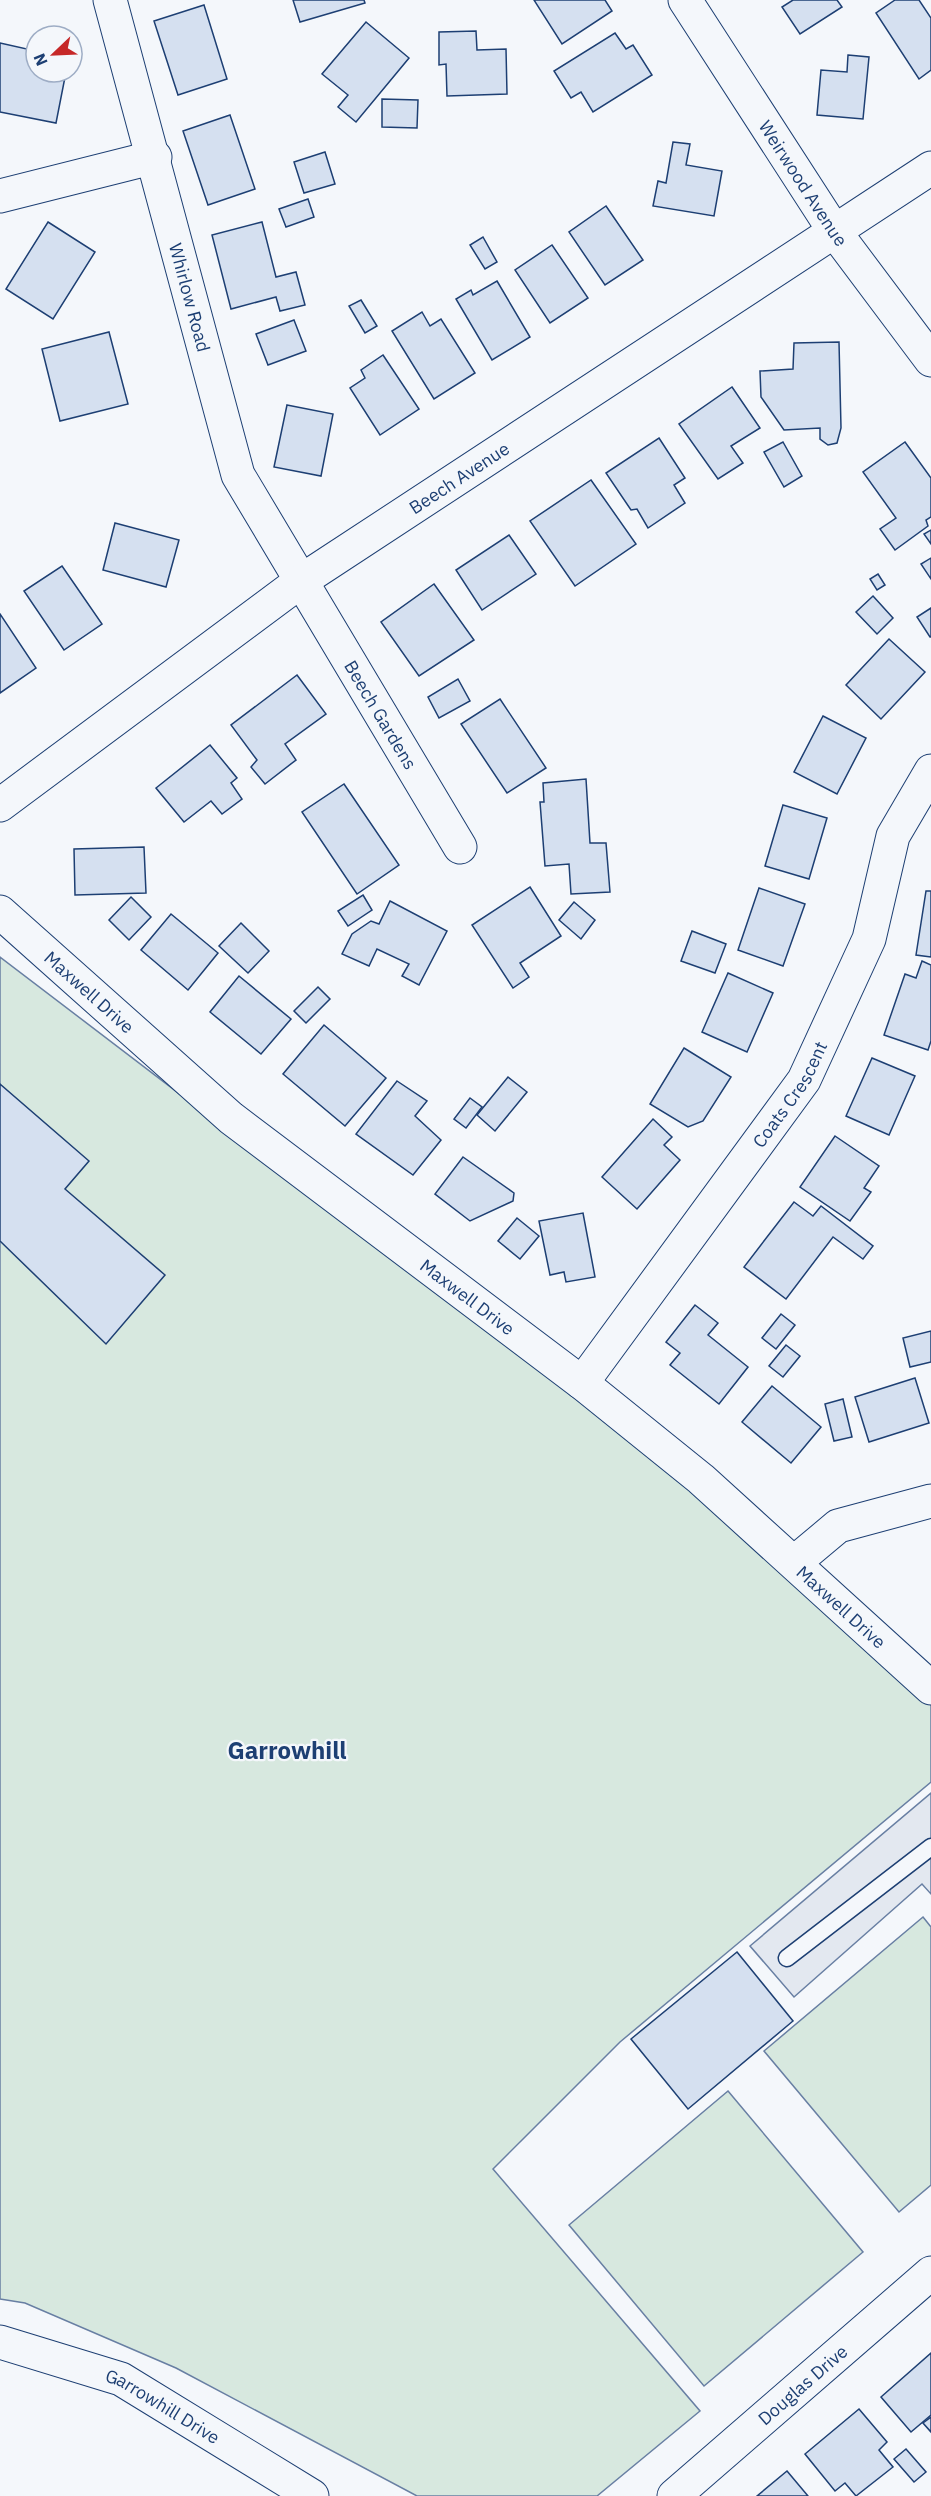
<svg xmlns="http://www.w3.org/2000/svg" width="931" height="2496" font-family="'IBM Plex Sans',sans-serif">
<style>
.green{fill:#d7e8df;stroke:#687fa3;stroke-width:1.5}
.parking{fill:#e3e8f0;stroke:#687fa3;stroke-width:1.5}
.building{fill:#d5e0f0;stroke:#1d3f73;stroke-width:1.5}
.lines{fill:none;stroke-linecap:round;stroke-linejoin:round}
.service-casing{stroke:#1d3f73;stroke-width:19}
.minor-casing{stroke:#1d3f73;stroke-width:35}
.service{stroke:#f4f7fb;stroke-width:16}
.minor{stroke:#f4f7fb;stroke-width:33}
.labels{text-anchor:middle;dominant-baseline:central;stroke-width:4.5;stroke-linejoin:round;paint-order:stroke}
.street-label{font-size:18px;fill:#1d3f73;stroke:#f4f7fb}
.district-label{font-size:24px;font-weight:bold;fill:#1d3f73;stroke:#f4f7fb}
</style>
<rect width="100%" height="100%" fill="#f4f7fb"/>
<g class="green">
<path d="M0 957 565 1388 684 1484 931 1703V1782L620 2042 493 2169 700 2411 597 2496H417L176 2368 25 2303 0 2299Z"/>
<path d="M923 1917 931 1927V2185L899 2212 764 2051Z"/>
<path d="M728 2091 863 2252 704 2386 569 2225Z"/>
</g>
<path class="parking" d="M931 1793V1894L922 1884 794 1997 750 1946Z"/>
<g class="building">
<path d="M293 0H364L365 3 300 22Z"/>
<path d="M534 0H605L612 11 562 44Z"/>
<path d="M793 0H837L842 7 800 34 782 7Z"/>
<path d="M895 0H919L931 18V70L919 79 876 13Z"/>
<path d="M204 5 227 79 178 95 154 21Z"/>
<path d="M366 22 409 58 356 122 338 107 348 95 322 74Z"/>
<path d="M476 31 477 50 506 49 507 94 447 96 446 64 439 65V32Z"/>
<path d="M615 33 626 49 633 45 652 75 593 112 581 92 571 98 554 71Z"/>
<path d="M0 43 36 51V72H66L56 123 0 112Z"/>
<path d="M848 55 869 57 863 119 817 115 821 70 847 72Z"/>
<path d="M382 99 418 100 417 128 382 127Z"/>
<path d="M230 115 255 189 208 205 183 131Z"/>
<path d="M673 142 690 144 686 165 722 171 714 216 653 206 658 181 666 183Z"/>
<path d="M325 152 335 184 304 193 294 162Z"/>
<path d="M308 199 314 217 286 227 279 209Z"/>
<path d="M606 206 643 260 605 285 569 232Z"/>
<path d="M48 222 95 252 53 319 6 289Z"/>
<path d="M262 222 276 277 296 272 305 305 280 311 276 297 231 309 212 235Z"/>
<path d="M483 237 497 262 485 269 470 245Z"/>
<path d="M552 245 588 298 550 323 515 270Z"/>
<path d="M497 281 530 337 492 360 456 299 471 290 473 295Z"/>
<path d="M361 300 377 326 365 333 349 306Z"/>
<path d="M422 312 430 326 441 319 475 373 434 399 392 331Z"/>
<path d="M294 320 306 351 268 365 256 334Z"/>
<path d="M109 332 128 404 60 421 42 349Z"/>
<path d="M839 342 841 428 837 443 828 445 820 439V428L784 430 761 397 760 371 793 369 794 343Z"/>
<path d="M383 355 419 409 380 435 350 388 365 378 361 370Z"/>
<path d="M732 387 760 428 731 446 743 463 718 479 679 424Z"/>
<path d="M287 405 333 414 321 476 274 467Z"/>
<path d="M659 438 685 478 674 485 685 503 648 528 637 509 631 510 606 473Z"/>
<path d="M783 442 802 476 784 487 764 452Z"/>
<path d="M905 442 931 478V517L926 520 928 526 895 550 880 529 896 518 863 472Z"/>
<path d="M591 480 636 544 575 586 530 521Z"/>
<path d="M115 523 179 540 166 587 103 570Z"/>
<path d="M931 530V544L924 534Z"/>
<path d="M509 535 536 574 482 610 456 570Z"/>
<path d="M931 558V579L921 564Z"/>
<path d="M62 566 102 624 64 650 24 591Z"/>
<path d="M878 574 885 585 877 590 870 579Z"/>
<path d="M434 584 474 640 419 676 381 622Z"/>
<path d="M873 596 893 618 877 634 856 612Z"/>
<path d="M931 608V637H930L917 617Z"/>
<path d="M0 614 36 668 0 693Z"/>
<path d="M889 639 925 672 881 719 846 685Z"/>
<path d="M297 675 326 714 285 744 296 760 265 784 251 767 257 760 231 725Z"/>
<path d="M458 679 470 701 439 718 428 697Z"/>
<path d="M500 699 546 768 507 793 461 724Z"/>
<path d="M823 716 866 738 837 794 794 772Z"/>
<path d="M210 745 237 778 231 783 242 799 222 814 211 801 184 822 156 788Z"/>
<path d="M586 779 590 843H606L610 892 571 894 569 864 545 866 540 802H544L543 783Z"/>
<path d="M344 784 399 865 357 894 302 812Z"/>
<path d="M783 805 827 818 809 879 765 866Z"/>
<path d="M144 847 146 893 75 895 74 849Z"/>
<path d="M530 887 561 936 520 963 529 977 513 988 472 925Z"/>
<path d="M759 888 805 904 783 966 738 950Z"/>
<path d="M926 891H931V957L916 955Z"/>
<path d="M363 895 372 910 348 926 338 911Z"/>
<path d="M131 897 151 917 129 940 109 920Z"/>
<path d="M390 901 447 931 419 985 402 976 409 964 377 949 369 966 342 954 352 934 371 921 379 924Z"/>
<path d="M574 902 595 920 581 939 559 920Z"/>
<path d="M171 914 218 953 188 990 141 950Z"/>
<path d="M241 923 269 951 248 973 219 946Z"/>
<path d="M692 931 726 944 715 973 681 961Z"/>
<path d="M922 961 931 965V1041L928 1050 884 1035 905 974 916 978Z"/>
<path d="M728 973 773 993 747 1052 702 1032Z"/>
<path d="M239 976 291 1019 261 1054 210 1012Z"/>
<path d="M318 987 330 999 306 1023 294 1011Z"/>
<path d="M324 1025 386 1078 345 1126 283 1074Z"/>
<path d="M684 1048 731 1077 703 1121 688 1127 650 1104Z"/>
<path d="M872 1058 915 1076 889 1135 846 1116Z"/>
<path d="M508 1077 527 1092 495 1131 477 1115Z"/>
<path d="M397 1081 427 1101 415 1116 441 1140 413 1175 356 1134Z"/>
<path d="M0 1084 89 1161 65 1189 165 1275 106 1344 0 1241Z"/>
<path d="M470 1098 482 1107 466 1128 454 1119Z"/>
<path d="M653 1119 672 1137 664 1145 680 1160 637 1209 602 1177Z"/>
<path d="M835 1136 879 1166 864 1188 871 1192 850 1221 800 1187Z"/>
<path d="M463 1157 514 1193 513 1201 470 1221 435 1194Z"/>
<path d="M794 1202 813 1216 821 1206 873 1246 863 1259 833 1237 786 1299 744 1267Z"/>
<path d="M583 1213 595 1277 566 1282 564 1272 550 1275 539 1221Z"/>
<path d="M517 1218 539 1236 520 1259 498 1241Z"/>
<path d="M695 1305 718 1323 708 1335 748 1367 719 1404 670 1365 680 1353 666 1342Z"/>
<path d="M781 1314 795 1325 776 1349 762 1338Z"/>
<path d="M931 1331V1362L910 1367 903 1338Z"/>
<path d="M786 1345 800 1356 783 1377 769 1366Z"/>
<path d="M915 1378 929 1423 869 1442 855 1397Z"/>
<path d="M772 1386 821 1427 791 1463 742 1422Z"/>
<path d="M843 1399 852 1437 834 1441 825 1404Z"/>
<path d="M737 1952 793 2021 688 2109 631 2039Z"/>
<path d="M931 2353V2415L911 2432 881 2397Z"/>
<path d="M859 2409 887 2442 879 2450 893 2467 856 2496 845 2483 835 2491 805 2454Z"/>
<path d="M931 2417V2432L923 2423Z"/>
<path d="M906 2449 926 2472 914 2482 894 2459Z"/>
<path d="M787 2471 808 2496H757Z"/>
</g>
<g class="lines">
<defs>
<path id="service" d="M787 1958 931 1847"/>
<g id="minor">
<path id="s1" d="M110 0 238 475 460 847"/>
<path id="s2" d="M685 0 835 232 931 360"/>
<path d="M0 196 155 157"/>
<path id="s3" d="M0 805 301 581 931 168"/>
<path id="s4" d="M0 912 231 1118 582 1383 701 1479 931 1688"/>
<path id="s5" d="M582 1383 804 1080 869 939 893 836 931 771"/>
<path d="M795 1562 838 1526 931 1501"/>
<path id="s6" d="M0 2342 121 2379 312 2496"/>
<path id="s7" d="M674 2496 931 2273"/>
</g>
</defs>
<use href="#service" class="service-casing"/>
<use href="#minor" class="minor-casing"/>
<use href="#service" class="service"/>
<use href="#minor" class="minor"/>
</g>
<g class="labels">
<g class="street-label">
<text stroke="none"><textPath href="#s2" startOffset="218">Weirwood Avenue</textPath></text>
<text stroke="none"><textPath href="#s1" startOffset="308">Whirlow Road</textPath></text>
<text stroke="none"><textPath href="#s3" startOffset="564">Beech Avenue</textPath></text>
<text stroke="none"><textPath href="#s1" startOffset="771">Beech Gardens</textPath></text>
<text stroke="none"><textPath href="#s4" startOffset="120">Maxwell Drive</textPath></text>
<text stroke="none"><textPath href="#s5" startOffset="356">Coats Crescent</textPath></text>
<text stroke="none"><textPath href="#s4" startOffset="606">Maxwell Drive</textPath></text>
<text stroke="none"><textPath href="#s4" startOffset="1092">Maxwell Drive</textPath></text>
<text stroke="none"><textPath href="#s7" startOffset="170">Douglas Drive</textPath></text>
<text stroke="none"><textPath href="#s6" startOffset="176">Garrowhill Drive</textPath></text>
</g>
<g class="district-label">
<text x="287" y="1750">Garrowhill</text>
</g>
</g>
<g transform="translate(54 54) rotate(247)"><circle r="28" fill="#f4f7fb" stroke="#9eadc5" stroke-width="1.5"/>
<path d="M0-4.5L10 22L0 15L-10 22Z" fill="#c62828"/>
<text y="-9" font-size="16" font-weight="bold" text-anchor="middle" fill="#1d3f73">N</text>
</g>
</svg>
